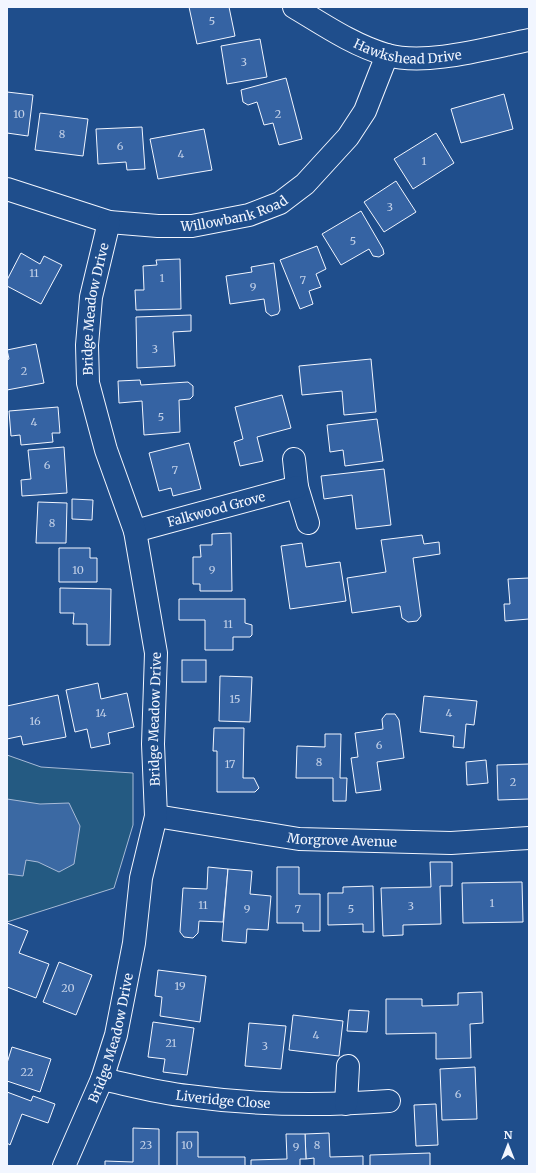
<svg xmlns="http://www.w3.org/2000/svg" width="536" height="1173" font-family="Merriweather,serif">
<style>
.green{fill:#245a82;stroke:#a8bbd7}
.water{fill:#3b69a3;stroke:#a8bbd7}
.building{fill:#3563a3;stroke:#f2f6ff}
.lines{fill:none;stroke-linecap:round;stroke-linejoin:round}
.minor-casing{stroke:#f2f6ff;stroke-width:24}
.minor{stroke:#1f4e8c;stroke-width:22}
.labels{text-anchor:middle;dominant-baseline:central;stroke-width:3;stroke-linejoin:round;paint-order:stroke}
.number-label{font-size:11px;fill:#c3d1e8}
.street-label{font-size:13px;fill:#f2f6ff;stroke:#1f4e8c}
</style>
<rect width="100%" height="100%" fill="#1f4e8c"/>
<path class="green" d="M7 755 41 767 133 773V825L114 888 7 922Z"/>
<path class="water" d="M7 799 40 804 69 803 80 826 74 864 59 872 38 862 26 860 23 876 7 874Z"/>
<g class="building">
<path d="M189 7H229L235 36 197 44Z"/>
<path d="M260 39 267 77 227 84 221 46Z"/>
<path d="M286 78 302 139 279 145 273 123 264 125 257 102 248 105 243 102 241 90Z"/>
<path d="M7 92 33 95 28 136 7 133Z"/>
<path d="M504 94 513 129 461 143 451 109Z"/>
<path d="M40 113 88 119 83 156 35 150Z"/>
<path d="M142 127 145 169 127 170 126 162 98 164 96 129Z"/>
<path d="M204 129 212 170 158 179 150 139Z"/>
<path d="M436 133 454 163 413 189 394 159Z"/>
<path d="M396 181 416 212 384 232 364 202Z"/>
<path d="M361 211 383 249 384 254 379 257 373 256 369 249 341 265 322 234Z"/>
<path d="M317 246 326 269 316 274 321 287 309 291 313 304 300 309 280 260Z"/>
<path d="M21 253 40 264 44 256 62 265 41 304 7 286V280Z"/>
<path d="M180 259 181 309 136 310 135 290H144L143 266 157 265 156 260Z"/>
<path d="M274 263 280 310 278 314 271 316 266 312 264 299 230 304 226 276 252 272 251 267Z"/>
<path d="M191 315V331L173 332 175 366 137 368 136 317Z"/>
<path d="M36 344 44 383 7 390V360L9 359 7 350Z"/>
<path d="M371 359 376 412 344 415 342 391 302 395 299 366Z"/>
<path d="M140 380 141 385 188 382 193 386V396L190 399 179 400 180 432 144 435 142 401 119 403 118 381Z"/>
<path d="M282 395 291 428 257 437 263 461 240 466 234 442 243 439 235 407Z"/>
<path d="M58 407 60 433H52L53 442 21 445 20 435 11 436 9 411Z"/>
<path d="M377 419 383 461 345 466 343 450 330 452 327 425Z"/>
<path d="M189 443 201 489 173 496 171 488 159 491 149 453Z"/>
<path d="M64 447 67 493 22 496 21 480 31 479 28 450Z"/>
<path d="M384 469 391 525 356 529 352 495 324 499 321 476Z"/>
<path d="M72 499 93 500 92 520 72 519Z"/>
<path d="M38 502 67 503 66 543H36Z"/>
<path d="M231 533 232 591H200V584H193V557H201L200 545H212V534Z"/>
<path d="M422 535 424 544 439 542 440 554 413 558 421 616 417 621 408 622 402 618 400 606 352 613 347 578 386 572 381 540Z"/>
<path d="M302 543 306 567 340 562 346 601 290 609 281 546Z"/>
<path d="M59 548H90V558H97V582H59Z"/>
<path d="M529 578V619L505 621 504 604H510L508 579Z"/>
<path d="M60 588 111 589 110 645H87V624H73L74 613H60Z"/>
<path d="M179 599H245V623L252 625V635L250 637H233V650H205V620H179Z"/>
<rect x="182" y="660" width="24" height="22"/>
<path d="M220 676 252 677 250 722 219 721Z"/>
<path d="M98 683 101 699 127 693 134 727 108 733 110 744 91 748 87 729 75 732 66 690Z"/>
<path d="M58 695 66 737 23 745 21 736 7 739V706Z"/>
<path d="M424 696 477 701 474 725 466 724 464 748 453 747 454 736 420 732Z"/>
<path d="M386 714H395L399 720 404 758 377 762 381 790 356 793 351 758 358 757 355 733 383 729 382 719Z"/>
<path d="M214 728H244L243 778H254L259 788 255 792H217V751H213Z"/>
<path d="M325 734H341L340 778H347L346 801H333V778H296L297 746 325 747Z"/>
<path d="M486 760 488 783 467 785 466 762Z"/>
<path d="M529 764V799L498 800 497 765Z"/>
<path d="M430 862H452V886H440L441 924 403 925V935L383 936 381 888 431 887Z"/>
<path d="M208 867 228 869 223 922 199 921 198 933 193 938 184 937 180 932 183 888 207 889Z"/>
<path d="M277 867H299V894H320V931H303V923H277Z"/>
<path d="M228 869 252 871 250 894 271 896 268 930 247 929 246 943 222 941Z"/>
<path d="M522 882 523 922 463 923 462 883Z"/>
<path d="M373 886 374 932H363V924L328 925V893H343V887Z"/>
<path d="M7 923 28 931 19 953 49 964 36 998 7 987Z"/>
<path d="M59 962 92 975 76 1015 43 1002Z"/>
<path d="M158 970 206 976 200 1022 160 1016 162 997 155 996Z"/>
<path d="M482 992 483 1023 470 1024 471 1058 436 1059V1033L386 1034V999H422V1006L458 1005V993Z"/>
<path d="M349 1010 369 1011 367 1032 347 1031Z"/>
<path d="M293 1015 343 1021 339 1056 289 1050Z"/>
<path d="M153 1022 194 1028 187 1075 163 1072 165 1059 148 1057Z"/>
<path d="M249 1023 286 1026 281 1069 245 1066Z"/>
<path d="M12 1047 51 1059 40 1092 7 1081V1063Z"/>
<path d="M475 1067 477 1119 442 1120 440 1069Z"/>
<path d="M7 1092 31 1101 33 1096 55 1104 48 1123 22 1114 10 1145 7 1143Z"/>
<path d="M436 1104 438 1145 416 1146 414 1105Z"/>
<path d="M133 1128 159 1129V1166H105V1161L133 1162Z"/>
<path d="M177 1132H198V1157H245V1166H177Z"/>
<path d="M329 1133 330 1157 363 1156V1166H314V1158L306 1159 305 1134Z"/>
<path d="M286 1134H305L306 1159H300V1166H251V1160L287 1159Z"/>
<path d="M430 1153V1166H370V1155Z"/>
</g>
<g class="lines">
<defs>
<g id="minor">
<path id="s1" d="M294 7C324 25 353 45 387 55 427 66 488 48 529 40"/>
<path id="s2" d="M7 189 109 222 158 226H192L249 215 280 203 305 184 348 137 365 111 387 55"/>
<path d="M294 459 297 487 308 523"/>
<path id="s3" d="M135 531 297 487"/>
<path id="s4" d="M156 816 299 839 451 843 529 838"/>
<path id="s5" d="M102 1079C130 1085 159 1093 188 1096 254 1105 323 1106 389 1101"/>
<path d="M346 1104 348 1066"/>
<path id="s6" d="M64 1166 102 1079 116 1035 134 943 141 878 156 816 153 744 156 653 135 531 106 450 88 383 87 345 91 297 109 222"/>
</g>
</defs>
<use href="#minor" class="minor-casing"/>
<use href="#minor" class="minor"/>
</g>
<g class="labels">
<g class="number-label">
<text x="212" y="21">5</text>
<text x="244" y="62">3</text>
<text x="19" y="114">10</text>
<text x="278" y="114">2</text>
<text x="62" y="134">8</text>
<text x="120" y="146">6</text>
<text x="181" y="154">4</text>
<text x="424" y="161">1</text>
<text x="390" y="207">3</text>
<text x="353" y="241">5</text>
<text x="34" y="273">11</text>
<text x="162" y="278">1</text>
<text x="303" y="280">7</text>
<text x="253" y="287">9</text>
<text x="155" y="349">3</text>
<text x="24" y="371">2</text>
<text x="161" y="417">5</text>
<text x="34" y="422">4</text>
<text x="47" y="465">6</text>
<text x="175" y="470">7</text>
<text x="52" y="523">8</text>
<text x="78" y="570">10</text>
<text x="212" y="570">9</text>
<text x="228" y="624">11</text>
<text x="235" y="699">15</text>
<text x="101" y="713">14</text>
<text x="449" y="713">4</text>
<text x="35" y="721">16</text>
<text x="379" y="745">6</text>
<text x="319" y="762">8</text>
<text x="230" y="764">17</text>
<text x="513" y="782">2</text>
<text x="492" y="903">1</text>
<text x="203" y="905">11</text>
<text x="411" y="906">3</text>
<text x="247" y="909">9</text>
<text x="298" y="909">7</text>
<text x="351" y="909">5</text>
<text x="180" y="986">19</text>
<text x="68" y="988">20</text>
<text x="316" y="1035">4</text>
<text x="171" y="1043">21</text>
<text x="265" y="1046">3</text>
<text x="27" y="1072">22</text>
<text x="458" y="1094">6</text>
<text x="146" y="1145">23</text>
<text x="187" y="1145">10</text>
<text x="317" y="1145">8</text>
<text x="296" y="1147">9</text>
</g>
<g class="street-label">
<text stroke="none"><textPath href="#s1" startOffset="125">Hawkshead Drive</textPath></text>
<text stroke="none"><textPath href="#s2" startOffset="234">Willowbank Road</textPath></text>
<text stroke="none"><textPath href="#s6" startOffset="881">Bridge Meadow Drive</textPath></text>
<text stroke="none"><textPath href="#s3" startOffset="84">Falkwood Grove</textPath></text>
<text stroke="none"><textPath href="#s6" startOffset="461">Bridge Meadow Drive</textPath></text>
<text stroke="none"><textPath href="#s4" startOffset="188">Morgrove Avenue</textPath></text>
<text stroke="none"><textPath href="#s6" startOffset="137">Bridge Meadow Drive</textPath></text>
<text stroke="none"><textPath href="#s5" startOffset="123">Liveridge Close</textPath></text>
</g>
</g>
<rect width="536" height="1173" fill="none" stroke="#f2f6ff" stroke-width="16"/>
<g transform="translate(508 1145)" stroke="#1f4e8c" stroke-width="3" paint-order="stroke">
<path d="M0-3L7 15L0 10L-7 15Z" fill="#f2f6ff"/>
<text y="-6" font-size="11" font-weight="bold" text-anchor="middle" fill="#f2f6ff">N</text>
</g>
</svg>
